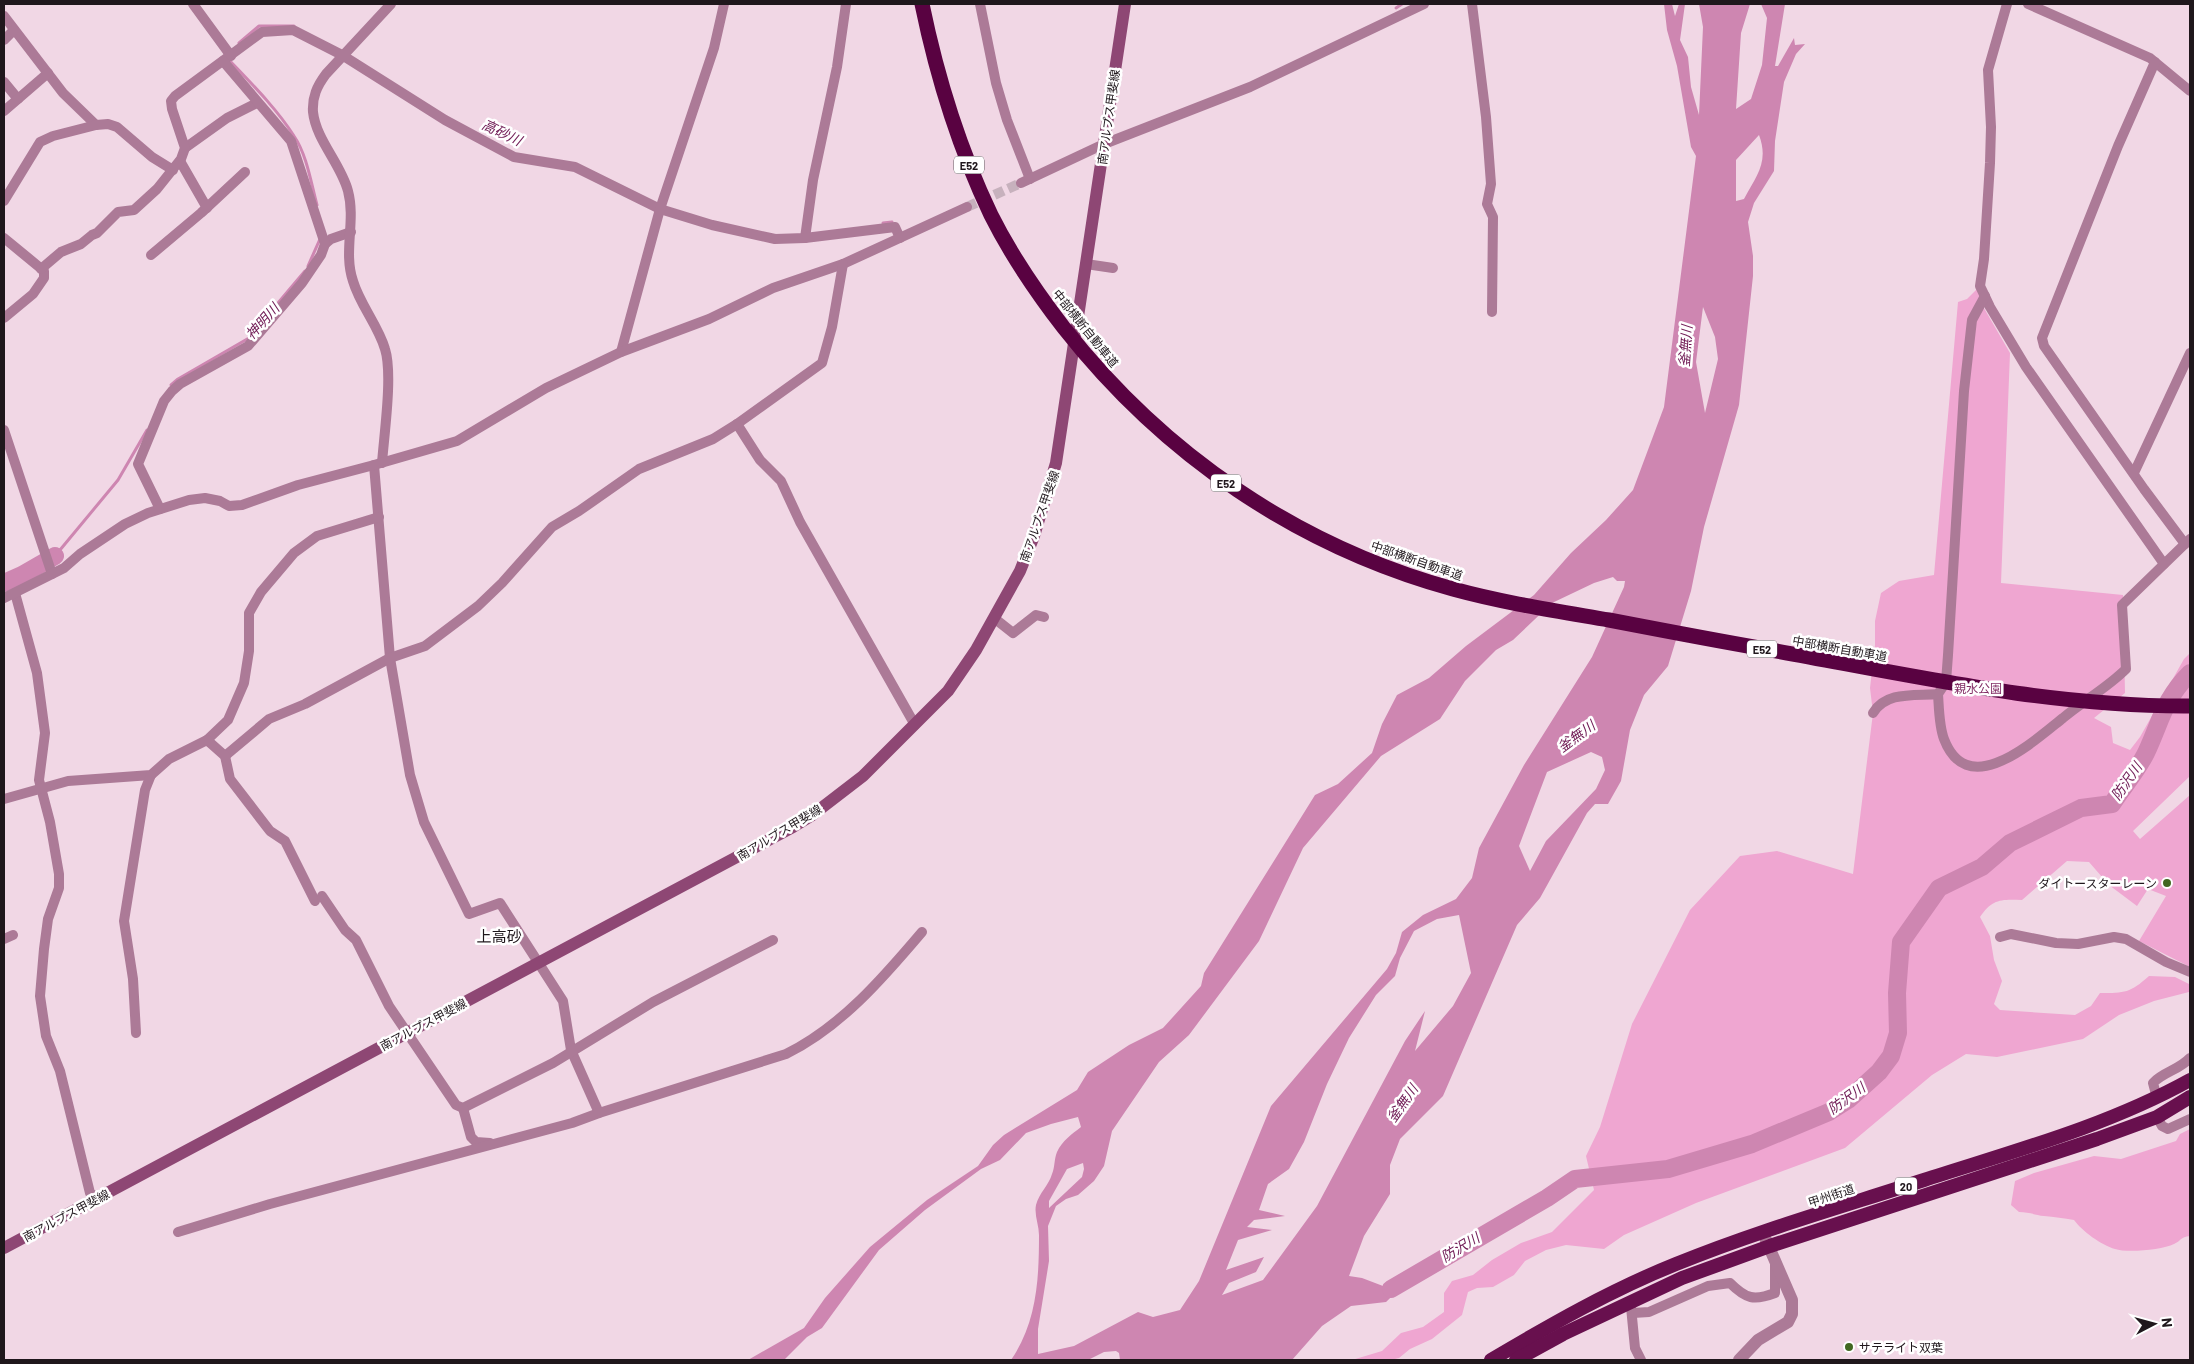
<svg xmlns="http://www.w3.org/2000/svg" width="2194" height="1364" font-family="Barlow,'Noto Sans JP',sans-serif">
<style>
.green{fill:#efa6d1}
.water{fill:#ce86b1;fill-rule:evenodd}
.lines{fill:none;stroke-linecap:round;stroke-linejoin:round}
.stream{stroke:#ce86b1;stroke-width:3}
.river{stroke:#ce86b1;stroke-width:18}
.minor-tunnel{stroke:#c7b1bd;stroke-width:10;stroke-dasharray:10 5;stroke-linecap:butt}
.minor{stroke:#ac7a97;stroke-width:10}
.tertiary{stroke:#ac7a97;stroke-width:12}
.secondary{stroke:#8e4774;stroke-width:12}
.trunk{stroke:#68104e;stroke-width:14}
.motorway{stroke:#590241;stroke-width:15}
.poi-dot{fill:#416721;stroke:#fff;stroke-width:2}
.labels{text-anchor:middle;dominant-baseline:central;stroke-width:5;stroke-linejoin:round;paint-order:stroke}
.shield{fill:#fff;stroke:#625d60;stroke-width:1}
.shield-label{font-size:11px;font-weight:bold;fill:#1f171c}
.street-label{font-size:12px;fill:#1f171c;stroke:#fff}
.park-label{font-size:12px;fill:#832e66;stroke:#fff}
.poi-label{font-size:12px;fill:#1f171c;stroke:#fff;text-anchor:end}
.water-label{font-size:14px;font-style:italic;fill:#6e1853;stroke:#fff}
.quarter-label{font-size:15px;fill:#1f171c;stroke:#fff}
</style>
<rect width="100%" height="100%" fill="#f1d7e5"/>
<g class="green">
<path d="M1980 286 1981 303 2010 353 2001 583 2123 595 2125 693 2094 718 2111 727 2113 743 2130 750 2140 737 2184 659 2190 653V776L2133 831 2140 839 2190 795V967L2139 941 2166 896 2148 889 2137 906 2109 885 2089 862 2067 861 2022 900C2001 899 1992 899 1980 917L1990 936 1994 960 2002 981 1994 1004 2000 1010 2075 1015 2091 1006 2100 993C2125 993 2130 993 2149 976L2175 977 2189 984V992L2154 1001 2119 1015 2083 1039 1997 1057 1966 1054 1932 1075 1845 1148 1696 1203 1624 1235 1604 1249 1566 1245 1546 1250 1525 1261 1514 1275 1493 1287 1477 1288 1468 1292 1462 1315 1432 1339 1410 1349 1399 1358 1391 1360H1352L1382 1351 1401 1333 1423 1327 1444 1312V1293L1452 1281 1473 1275 1492 1260 1521 1243 1552 1232 1594 1190 1586 1156 1600 1127 1632 1024 1690 910 1740 856 1777 851 1853 874 1873 713 1870 688 1875 645V621L1881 593 1899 581 1934 575 1958 302 1967 299Z"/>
<path d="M2190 1129V1236C2180 1237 2181 1241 2174 1244 2162 1250 2127 1253 2115 1249 2101 1245 2082 1231 2074 1220 2064 1218 2054 1217 2044 1216 2035 1215 2029 1212 2019 1212L2011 1205 2015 1181 2034 1173 2094 1156 2121 1159 2176 1141 2180 1134Z"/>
</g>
<path class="water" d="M1664 4H1672L1675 16 1679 4H1685L1680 40 1688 57 1691 87 1699 115 1703 27 1699 4H1750L1741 33 1736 109 1751 99 1762 65 1767 18 1761 4H1785L1775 66H1778L1794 38 1795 45 1805 44 1796 54 1784 82 1775 141 1774 171 1754 203 1748 222 1753 256V276L1739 405 1704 527 1691 591 1668 666 1644 695 1630 730 1621 781 1608 804H1595L1587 813 1540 898 1517 925 1443 1096 1400 1139 1390 1165V1194L1364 1236 1349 1276 1362 1278 1383 1286 1412 1277 1386 1302 1351 1306 1322 1326 1292 1360H1120L1119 1353 1116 1351 1104 1352 1088 1360H1011C1037 1322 1039 1279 1039 1235 1039 1225 1034 1215 1036 1205 1039 1193 1049 1185 1052 1174 1055 1167 1054 1159 1057 1152 1062 1141 1072 1134 1081 1127L1078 1117 1051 1124 1026 1133 1000 1160 981 1169 925 1210 879 1250 822 1328 807 1337 785 1359 748 1360 804 1328 825 1298 870 1247 927 1200 978 1166 993 1145 1004 1135 1077 1090 1088 1072 1129 1045 1163 1028 1201 986 1204 973 1315 795 1338 784 1372 753 1382 724 1397 695 1429 678 1466 646 1534 595 1571 553 1606 520 1633 490 1664 407 1696 156 1691 147 1677 66 1667 30ZM1759 135C1769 162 1757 175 1744 199L1736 201V160ZM1703 307 1715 337 1718 359 1705 413 1696 362ZM1613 577 1617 581H1625L1624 587 1592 657 1524 765 1479 848 1472 878 1456 899 1423 915 1402 932 1396 953 1387 969 1271 1106 1199 1281 1180 1310 1153 1317 1138 1312 1074 1346 1038 1354V1329L1049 1261 1048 1226 1056 1206 1066 1199 1078 1195 1094 1181 1104 1166 1112 1131 1159 1062 1189 1035 1259 941 1303 848 1381 756 1440 719 1465 681 1496 650 1513 640 1552 603 1594 583ZM1591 752 1602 757 1605 770 1596 789 1546 841 1530 871 1519 846 1547 772ZM1459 915 1471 973 1453 1006 1415 1051 1425 1011 1405 1041 1317 1206 1263 1280 1222 1295 1229 1283 1256 1272 1264 1257 1226 1270 1238 1240 1272 1230 1247 1227 1254 1220 1285 1216 1259 1210 1268 1184 1289 1169 1304 1142 1327 1084 1349 1038 1376 995 1395 976 1400 958 1414 931 1437 919ZM1083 1163 1084 1169 1082 1177 1049 1208V1201L1067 1169Z"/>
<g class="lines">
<g class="stream">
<path d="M1396 8 1402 4"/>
<path d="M239 43 259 26H294"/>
<path d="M229 60C251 83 277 109 294 136 307 155 311 183 317 205"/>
<path d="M883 223 892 222"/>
<path d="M308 266 320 239"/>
<path d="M256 329 305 271"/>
<path d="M171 385 178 379 249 338"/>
<path d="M55 556 118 480 147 430"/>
</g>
<g class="river">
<path d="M4 583 22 575 55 556"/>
<path d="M1391 1289 1547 1198 1575 1179 1668 1169 1752 1144 1829 1112 1848 1100 1879 1072 1891 1056 1898 1033 1897 993 1901 942 1939 888 1982 867 2010 843 2081 808 2112 804C2123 787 2137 771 2146 753 2161 721 2164 699 2190 673"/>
</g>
<path class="minor-tunnel" d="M967 207 1021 183"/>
<g class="minor">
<path d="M193 4 231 56"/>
<path d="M980 4 996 83 1007 120 1030 179"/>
<path d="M1472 4 1486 117 1491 184 1487 204 1493 217 1492 312"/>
<path d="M2007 4 1988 70 1991 127 1990 163 1984 259 1980 286 1990 307 2026 367 2164 564"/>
<path d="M2028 4 2150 58 2190 91"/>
<path d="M4 16 63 93 96 125"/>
<path d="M4 40 14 30"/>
<path d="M2155 62 2118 146 2042 338 2044 346 2144 489 2185 544"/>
<path d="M4 82 18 99"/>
<path d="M4 111 48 73"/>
<path d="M185 148 227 118 257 103"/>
<path d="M180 161 207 208"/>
<path d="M1021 183 1104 144 1250 87 1424 4"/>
<path d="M4 201 40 142 53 136 96 125 108 124 117 127 152 157 173 170"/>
<path d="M4 238 44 271V278L33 294 4 318"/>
<path d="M805 238 813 180 837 67 846 4"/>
<path d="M325 244 331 239 351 232"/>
<path d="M151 255 201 213 245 172"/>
<path d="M1086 264 1113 268"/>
<path d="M41 269 61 252 81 244 92 235 97 233 118 212 134 210 157 189 181 159 185 148 172 109 171 101 175 96 262 32 293 30 342 55 445 120 514 157 575 167 660 209 712 225 775 239 805 238 895 227 900 238"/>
<path d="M1985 296 1972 320 1964 391 1948 655 1946 682 1938 694C1939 708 1939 726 1944 739 1968 802 2034 741 2063 718 2083 701 2107 688 2126 669L2122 605 2190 539"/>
<path d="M621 352 660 209 714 48 724 4"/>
<path d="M737 424 760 460 781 481 800 522 915 725"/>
<path d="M4 430 52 574"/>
<path d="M382 463C384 435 393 374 385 349 378 325 360 305 353 281 343 252 356 221 348 191 341 164 316 140 313 112 312 97 317 86 326 74L391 4"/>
<path d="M374 465 390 658 410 775 424 822 469 914 500 903 563 1001 571 1050 599 1113"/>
<path d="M2134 473 2190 353"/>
<path d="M160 509 138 464 164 401 172 391 180 384 248 346 302 283 321 255 325 244 291 141 223 61"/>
<path d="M15 593 37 673 45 733 39 780 50 822 59 874V888L48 919 44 949 40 996 46 1036 60 1071 90 1193 98 1198"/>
<path d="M4 598 64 568 80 554 125 524 148 513 189 500 205 498 220 501 229 506 242 505 298 485 374 465 457 441 546 388 621 352 709 319 773 288 843 264 967 207"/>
<path d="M994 618 1013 633 1036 615 1044 617"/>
<path d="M1873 713C1886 691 1915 696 1938 694"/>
<path d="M207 740 228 720 244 683 249 651V613L261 592 294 553 317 536 379 517"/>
<path d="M225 756 269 719 305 704 390 658 425 646 478 606 502 583 552 527 579 511 639 469 713 439 737 424 822 363 832 327 843 264"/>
<path d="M4 799 68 781 151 775 169 759 207 740 225 756 230 779 270 831 285 841 315 901"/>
<path d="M322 896 345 930 356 940 389 1006 456 1105 463 1108 553 1063 653 1002 773 940"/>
<path d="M2000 937 2011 934 2056 943 2078 944 2114 937 2126 939 2166 962 2190 972"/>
<path d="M4 939 13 935"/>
<path d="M136 1033 133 979 124 921 145 790 151 775"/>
<path d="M2157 1098 2153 1083C2163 1072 2179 1070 2190 1058"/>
<path d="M463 1108 471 1137 476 1142 490 1143"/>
<path d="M2157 1117 2162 1126 2168 1129 2190 1119"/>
<path d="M178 1232 270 1204 572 1123 599 1113 786 1054C841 1027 883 978 922 932"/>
<path d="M1631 1307 1635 1348 1641 1360"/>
<path d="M1633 1313 1649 1312 1708 1286 1730 1283C1746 1299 1754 1301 1775 1293V1264"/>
</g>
<path class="tertiary" d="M1739 1360 1758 1340 1788 1322 1792 1314V1300L1763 1233"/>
<path class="secondary" d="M4 1248 793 827 811 816 863 776 948 691 976 650 1020 571 1034 536 1056 463 1125 4"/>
<g class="trunk">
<path d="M1491 1360C1550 1325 1611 1290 1676 1264 1757 1231 1841 1207 1924 1180 2014 1151 2107 1126 2190 1080"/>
<path d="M1516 1360 1563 1334 1682 1278 1770 1246 2097 1139 2157 1117 2190 1097"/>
</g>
<path class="motorway" d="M922 4C937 77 959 148 991 215 1011 255 1037 293 1064 328 1164 455 1297 546 1453 589 1504 603 1557 611 1609 620 1661 630 1713 640 1765 649 1906 674 2047 707 2190 706"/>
</g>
<g class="poi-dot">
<circle cx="2167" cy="883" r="5"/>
<circle cx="1849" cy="1347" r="5"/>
</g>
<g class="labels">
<g class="shield">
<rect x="954" y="156.5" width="30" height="17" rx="4"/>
<rect x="1211" y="474.5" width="30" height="17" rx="4"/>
<rect x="1747" y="640.5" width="30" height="17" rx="4"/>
<rect x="1895" y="1177.5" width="22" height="17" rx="4"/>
</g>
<g class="shield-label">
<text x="969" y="165">E52</text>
<text x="1226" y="483">E52</text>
<text x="1762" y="649">E52</text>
<text x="1906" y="1186">20</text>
</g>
<g class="street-label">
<text transform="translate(1108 117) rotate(-82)">南アルプス甲斐線</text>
<text transform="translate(1086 328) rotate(51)">中部横断自動車道</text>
<text transform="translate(1039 516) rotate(-71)">南アルプス甲斐線</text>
<text transform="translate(1417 560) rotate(19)">中部横断自動車道</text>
<text transform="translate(1840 648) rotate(10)">中部横断自動車道</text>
<text transform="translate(779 832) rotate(-31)">南アルプス甲斐線</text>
<text transform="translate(423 1024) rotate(-28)">南アルプス甲斐線</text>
<text transform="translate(1831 1195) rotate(-18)">甲州街道</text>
<text transform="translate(66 1215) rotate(-28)">南アルプス甲斐線</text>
</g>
<g class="park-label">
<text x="1978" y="688">親水公園</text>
</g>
<g class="poi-label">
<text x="2157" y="883">ダイトースターレーン</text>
<text x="1859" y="1347" text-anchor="start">サテライト双葉</text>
</g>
<g class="water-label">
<text transform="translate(502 132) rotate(25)">高砂川</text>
<text transform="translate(262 321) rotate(-48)">神明川</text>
<text transform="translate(1685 346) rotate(-86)">釜無川</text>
<text transform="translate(1576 736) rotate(-36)">釜無川</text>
<text transform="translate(2126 781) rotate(-55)">防沢川</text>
<text transform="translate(1846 1098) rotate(-36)">防沢川</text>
<text transform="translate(1402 1103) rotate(-55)">釜無川</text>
<text transform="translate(1460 1247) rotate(-31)">防沢川</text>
</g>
<g class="quarter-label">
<text x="499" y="936">上高砂</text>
</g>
</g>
<rect width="2194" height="1364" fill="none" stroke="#1f171c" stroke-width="10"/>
<g transform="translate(2154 1324) rotate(84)" stroke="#ffffff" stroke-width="4" paint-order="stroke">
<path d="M0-4L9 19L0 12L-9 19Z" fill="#1f171c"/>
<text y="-8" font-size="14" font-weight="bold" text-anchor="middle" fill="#1f171c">N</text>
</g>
</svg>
